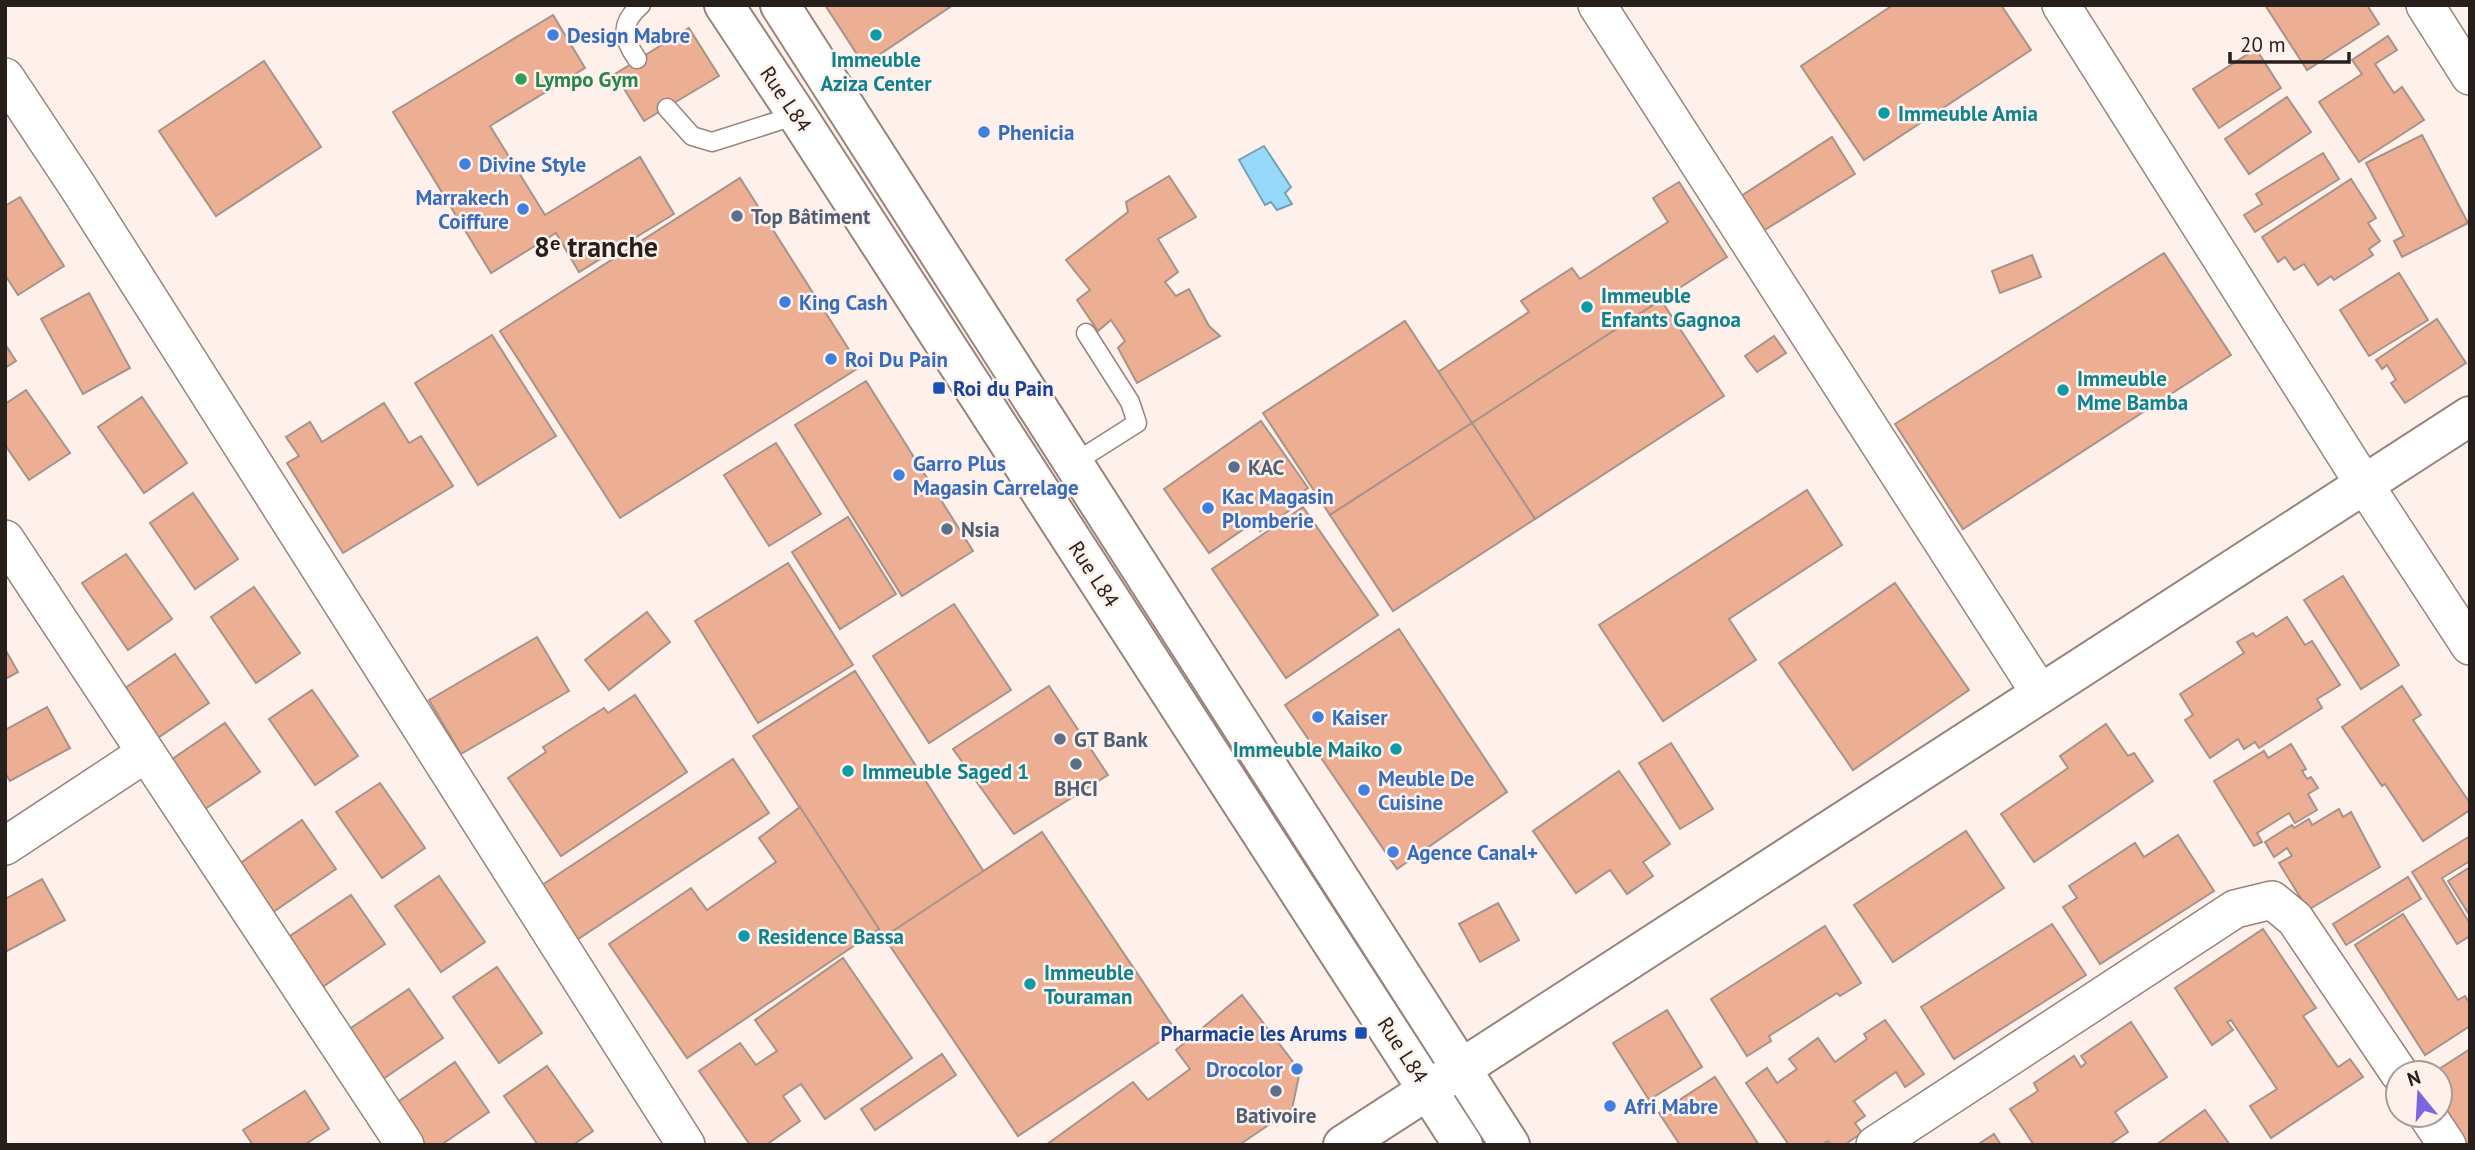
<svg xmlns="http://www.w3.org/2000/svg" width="2475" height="1150" font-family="'PT Sans',sans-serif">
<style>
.water{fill:#97d9fb;stroke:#75a1b8;stroke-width:2}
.building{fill:#ecaf93;stroke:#a7938a;stroke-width:2}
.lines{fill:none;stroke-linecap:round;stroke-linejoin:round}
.service-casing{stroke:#98847b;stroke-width:21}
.minor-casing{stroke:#98847b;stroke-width:40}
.tertiary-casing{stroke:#98847b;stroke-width:42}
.service{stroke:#fff;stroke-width:18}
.minor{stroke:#fff;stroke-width:37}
.tertiary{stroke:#fff;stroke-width:38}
.shop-dot{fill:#3f7fe0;stroke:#fef0ea;stroke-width:2.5}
.culture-dot{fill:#0f9aa8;stroke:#fef0ea;stroke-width:2.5}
.leisure-dot{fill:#2e9e5b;stroke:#fef0ea;stroke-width:2.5}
.service-dot{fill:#5c6f8a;stroke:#fef0ea;stroke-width:2.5}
.transit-dot{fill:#1a4fb4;stroke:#fef0ea;stroke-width:2.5}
.labels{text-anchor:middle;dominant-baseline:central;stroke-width:5;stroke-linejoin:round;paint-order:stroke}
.shop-label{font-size:21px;font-weight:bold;fill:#366cbe;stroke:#fef0ea;text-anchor:start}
.culture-label{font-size:21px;font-weight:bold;fill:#0d838f;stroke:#fef0ea;text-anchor:start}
.leisure-label{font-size:21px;font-weight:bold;fill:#27864d;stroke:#fef0ea;text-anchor:start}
.street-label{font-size:21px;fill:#271f1b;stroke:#fef0ea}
.service-label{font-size:21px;font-weight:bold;fill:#4e5e75;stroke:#fef0ea;text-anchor:start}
.transit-label{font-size:21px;font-weight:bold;fill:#164399;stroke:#fef0ea;text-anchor:start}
.district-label{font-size:28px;font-weight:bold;fill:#271f1b;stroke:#fef0ea}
</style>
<rect width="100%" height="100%" fill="#fef0ea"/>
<path class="water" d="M1264 146 1291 187 1285 193 1292 204 1277 210 1271 202 1265 205 1239 160Z"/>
<g class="building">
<path d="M825 5H953L864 65Z"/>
<path d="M1893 5H2001L2031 50 1864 160 1801 66Z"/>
<path d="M2265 5H2367L2379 24 2307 70Z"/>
<path d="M553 15 585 68 490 126 545 215 640 157 674 214 579 272 556 233 491 273 393 112Z"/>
<path d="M689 28 719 76 644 121 615 74Z"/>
<path d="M2388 36 2397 50 2375 64 2394 93 2402 87 2424 120 2359 162 2319 102 2362 74 2352 60Z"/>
<path d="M2256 49 2281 88 2219 128 2193 89Z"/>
<path d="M264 61 321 147 216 216 159 131Z"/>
<path d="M2287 97 2311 132 2249 174 2225 139Z"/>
<path d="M2422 135 2468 223 2402 257 2394 241 2404 236 2366 163Z"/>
<path d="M1832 137 1855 174 1763 231 1741 196Z"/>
<path d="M2323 153 2339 179 2255 232 2244 215 2262 204 2256 194Z"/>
<path d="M1169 176 1196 217 1158 239 1178 272 1165 282 1176 296 1189 289 1209 326 1220 336 1137 383 1118 348 1125 341 1111 320 1098 331 1077 300 1090 290 1066 260 1128 212 1126 202Z"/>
<path d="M740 178 860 367 620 518 500 331Z"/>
<path d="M2351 179 2376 218 2368 223 2380 241 2369 249 2373 255 2334 280 2331 276 2318 285 2304 264 2294 270 2285 257 2278 262 2262 237Z"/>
<path d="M1679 182 1727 257 1472 423 1438 372 1529 312 1521 301 1572 268 1580 279 1668 222 1653 198Z"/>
<path d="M20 197 64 266 18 295 5 275V206Z"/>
<path d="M2164 253 2231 355 1963 529 1895 424Z"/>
<path d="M2032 255 2041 277 2000 293 1992 271Z"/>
<path d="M2399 273 2428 320 2369 356 2340 310Z"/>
<path d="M89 293 130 368 83 394 41 319Z"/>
<path d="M1661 300 1724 396 1535 519 1472 423Z"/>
<path d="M2437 319 2466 363 2405 403 2391 383 2396 380 2387 365 2382 369 2376 360Z"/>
<path d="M1405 321 1472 423 1330 515 1263 413Z"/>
<path d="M492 335 556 436 478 485 415 383Z"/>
<path d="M1774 336 1786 353 1757 372 1745 356Z"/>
<path d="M5 344 16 361 5 368Z"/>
<path d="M866 381 973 551 902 596 795 425Z"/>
<path d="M26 390 70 453 29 480 5 445V404Z"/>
<path d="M142 397 187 463 144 493 98 427Z"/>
<path d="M384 403 409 443 421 436 453 486 343 553 287 463 299 456 286 437 310 422 322 442Z"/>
<path d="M1261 421 1308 488 1286 503 1290 510 1260 531 1254 522 1209 553 1164 489Z"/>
<path d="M1472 423 1535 519 1393 611 1330 515Z"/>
<path d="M776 443 821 514 769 546 724 475Z"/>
<path d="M1807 490 1842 545 1729 619 1756 660 1663 721 1599 625Z"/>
<path d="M193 493 238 559 195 589 150 523Z"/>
<path d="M1303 507 1378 615 1286 678 1212 569Z"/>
<path d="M848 517 896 594 840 629 792 552Z"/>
<path d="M126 554 172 619 128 650 82 583Z"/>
<path d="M788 563 853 665 758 723 695 621Z"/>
<path d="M2343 576 2399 665 2361 689 2304 600Z"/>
<path d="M1895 583 1969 690 1853 770 1779 663Z"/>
<path d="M254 587 300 653 256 683 211 617Z"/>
<path d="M954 604 1011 690 929 743 873 656Z"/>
<path d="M647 612 670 642 609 690 585 660Z"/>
<path d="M2287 617 2305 645 2312 641 2340 685 2317 699 2322 708 2259 748 2255 742 2244 749 2238 739 2210 758 2185 720 2193 715 2180 694 2244 653 2237 642 2253 633 2256 637Z"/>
<path d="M1399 629 1507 792 1397 869 1285 705Z"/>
<path d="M537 637 569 691 461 754 429 700Z"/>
<path d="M5 649 18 672 5 679Z"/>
<path d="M175 654 209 703 146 746 112 697Z"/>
<path d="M855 671 984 872 884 937 753 736Z"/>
<path d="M1049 686 1108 775 1014 834 953 749Z"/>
<path d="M2402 686 2421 715 2413 720 2470 803V810L2423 841 2385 784 2382 786 2342 727Z"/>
<path d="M312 690 358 756 315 785 269 719Z"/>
<path d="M635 695 687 772 561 856 508 778 546 752 543 747 604 708 608 713Z"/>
<path d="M47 707 70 748 10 781 5 773V730Z"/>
<path d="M225 723 260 772 196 815 162 766Z"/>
<path d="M2106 724 2128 756 2134 753 2153 781 2034 862 2001 814 2068 768 2060 756Z"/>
<path d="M1671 743 1713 809 1680 829 1639 763Z"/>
<path d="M2291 744 2306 769 2302 771 2307 779 2311 777 2318 788 2308 794 2317 810 2295 823 2289 813 2257 833 2262 842 2254 846 2214 781 2264 751 2268 758Z"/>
<path d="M733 759 769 813 572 943 536 889Z"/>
<path d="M1619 771 1670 844 1643 862 1653 876 1627 894 1610 870 1576 893 1533 831Z"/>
<path d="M380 783 425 848 382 878 336 812Z"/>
<path d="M800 807 879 929 687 1058 609 944 691 888 707 910 776 862 759 838Z"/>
<path d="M2339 809 2343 817 2351 812 2380 867 2308 910 2279 863 2292 856 2287 848 2274 857 2265 842 2292 825 2294 828 2309 819 2312 825Z"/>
<path d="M302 820 336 869 273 912 239 864Z"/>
<path d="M1966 831 2004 888 1893 962 1854 905Z"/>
<path d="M1042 832 1176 1031 1018 1136 884 937Z"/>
<path d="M2178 835 2214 891 2100 964 2063 907 2077 898 2069 886 2135 843 2144 857Z"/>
<path d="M2470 836V861L2442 878 2470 924V936L2457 944 2412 872Z"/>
<path d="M2470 867V916L2448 881Z"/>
<path d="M439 876 485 942 441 972 395 906Z"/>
<path d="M2408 877 2421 899 2346 945 2333 924Z"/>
<path d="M42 879 65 920 5 952V899Z"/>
<path d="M351 895 385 944 321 988 287 938Z"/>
<path d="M1498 903 1519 940 1480 962 1459 924Z"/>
<path d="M2403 914 2458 1000 2465 996 2470 1004V1026L2425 1055 2355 945Z"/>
<path d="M2052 924 2086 975 1954 1059 1921 1007Z"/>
<path d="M1825 926 1861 983 1840 996 1837 993 1769 1036 1771 1041 1747 1056 1711 999Z"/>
<path d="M2263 929 2316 1008 2303 1016 2338 1067 2350 1059 2363 1077 2271 1138 2250 1106 2277 1089 2231 1020 2227 1022 2233 1030 2212 1045 2175 988Z"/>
<path d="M843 958 912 1058 825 1119 801 1084 783 1096 800 1121 766 1145H750L699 1071 740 1043 756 1065 777 1051 755 1020Z"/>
<path d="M497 967 542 1033 499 1063 453 997Z"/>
<path d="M409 989 443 1038 380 1081 345 1032Z"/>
<path d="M1242 995 1300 1071 1292 1109 1239 1145H1046L1133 1082 1148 1100 1190 1069 1176 1050Z"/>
<path d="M1667 1010 1702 1067 1649 1100 1613 1043Z"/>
<path d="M1885 1020 1924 1074 1905 1087 1896 1072 1854 1101 1865 1116 1855 1123 1862 1133 1844 1145H1831L1828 1141 1822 1145H1789L1746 1083 1767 1068 1777 1083 1797 1069 1789 1059 1818 1038 1835 1062 1867 1039 1864 1034Z"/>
<path d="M2131 1022 2167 1077 2115 1112 2128 1132 2109 1145H2034L2010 1109 2038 1091 2034 1083 2074 1056 2081 1067 2086 1063 2081 1056Z"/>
<path d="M2470 1049V1142L2465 1145 2440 1111V1073H2433Z"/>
<path d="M942 1054 956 1075 875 1130 861 1109Z"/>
<path d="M455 1062 489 1112 441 1145H419L392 1106Z"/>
<path d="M547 1066 593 1131 573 1145H538L504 1096Z"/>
<path d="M1715 1077 1759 1145H1680L1659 1113Z"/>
<path d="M305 1091 329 1129 304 1145H253L243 1130Z"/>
<path d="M2205 1110 2230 1145H2156Z"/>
<path d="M1994 1134 2001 1145H1977Z"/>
</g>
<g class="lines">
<defs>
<g id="service">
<path d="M637 59C622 38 620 23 641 5"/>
<path d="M667 108 692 136 712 142 797 115"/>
<path d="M1074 463 1137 423 1130 402 1086 333"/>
</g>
<g id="minor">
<path d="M1597 5 2040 693"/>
<path d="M2061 5 2364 484 2470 646"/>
<path d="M2425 5 2470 76"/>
<path d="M5 77 78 187 686 1145"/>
<path d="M5 539 405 1145"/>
<path d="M5 846 146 753"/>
<path d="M2427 1115 2447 1145"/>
<path d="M1875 1145 2235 909 2272 900 2295 919 2399 1073"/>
</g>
<g id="tertiary">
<path d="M724 5 797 115 1463 1145"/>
<path d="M780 5 1510 1145"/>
<path d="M1343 1145 2470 416"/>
</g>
</defs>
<use href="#service" class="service-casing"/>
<use href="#minor" class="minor-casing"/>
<use href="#tertiary" class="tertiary-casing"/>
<use href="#service" class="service"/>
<use href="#minor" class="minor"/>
<use href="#tertiary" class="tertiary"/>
</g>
<g class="shop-dot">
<circle cx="553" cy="35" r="7"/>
<circle cx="984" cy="132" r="7"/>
<circle cx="465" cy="164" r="7"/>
<circle cx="523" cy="209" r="7"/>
<circle cx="785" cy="302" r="7"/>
<circle cx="831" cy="359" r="7"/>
<circle cx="899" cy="475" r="7"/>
<circle cx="1208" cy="508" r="7"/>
<circle cx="1318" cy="717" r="7"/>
<circle cx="1364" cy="790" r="7"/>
<circle cx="1393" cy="852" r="7"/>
<circle cx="1297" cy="1069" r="7"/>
<circle cx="1610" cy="1106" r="7"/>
</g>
<g class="culture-dot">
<circle cx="876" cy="35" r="7"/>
<circle cx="1884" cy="113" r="7"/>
<circle cx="1587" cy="307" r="7"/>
<circle cx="2063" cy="390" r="7"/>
<circle cx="1396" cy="749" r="7"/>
<circle cx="848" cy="771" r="7"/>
<circle cx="744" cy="936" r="7"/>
<circle cx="1030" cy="984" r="7"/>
</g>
<circle class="leisure-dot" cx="521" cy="79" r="7"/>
<g class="service-dot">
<circle cx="737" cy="216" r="7"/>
<circle cx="1234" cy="467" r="7"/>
<circle cx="947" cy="529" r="7"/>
<circle cx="1060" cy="739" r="7"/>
<circle cx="1076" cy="764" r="7"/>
<circle cx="1276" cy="1091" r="7"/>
</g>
<g class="transit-dot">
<rect x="932" y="381" width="14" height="14" rx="3.5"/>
<rect x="1354" y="1026" width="14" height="14" rx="3.5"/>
</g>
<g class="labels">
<g class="shop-label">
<text x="567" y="35">Design Mabre</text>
<text x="998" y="132">Phenicia</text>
<text x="479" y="164">Divine Style</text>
<text x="509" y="197" text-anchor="end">Marrakech<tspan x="509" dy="24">Coiffure</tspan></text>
<text x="799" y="302">King Cash</text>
<text x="845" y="359">Roi Du Pain</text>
<text x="913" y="463">Garro Plus<tspan x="913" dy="24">Magasin Carrelage</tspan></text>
<text x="1222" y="496">Kac Magasin<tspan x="1222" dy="24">Plomberie</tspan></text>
<text x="1332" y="717">Kaiser</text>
<text x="1378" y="778">Meuble De<tspan x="1378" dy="24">Cuisine</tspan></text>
<text x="1407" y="852">Agence Canal+</text>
<text x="1283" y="1069" text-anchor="end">Drocolor</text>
<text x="1624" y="1106">Afri Mabre</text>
</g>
<g class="culture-label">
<text x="876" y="59" text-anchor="middle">Immeuble<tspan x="876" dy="24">Aziza Center</tspan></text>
<text x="1898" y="113">Immeuble Amia</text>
<text x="1601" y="295">Immeuble<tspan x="1601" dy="24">Enfants Gagnoa</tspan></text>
<text x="2077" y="378">Immeuble<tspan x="2077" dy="24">Mme Bamba</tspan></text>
<text x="1382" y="749" text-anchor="end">Immeuble Maiko</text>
<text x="862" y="771">Immeuble Saged 1</text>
<text x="758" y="936">Residence Bassa</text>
<text x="1044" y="972">Immeuble<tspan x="1044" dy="24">Touraman</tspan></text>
</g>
<g class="leisure-label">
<text x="535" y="79">Lympo Gym</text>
</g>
<g class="street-label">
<text transform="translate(786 99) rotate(56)">Rue L84</text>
<text transform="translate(1094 574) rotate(57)">Rue L84</text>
<text transform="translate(1403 1050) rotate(57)">Rue L84</text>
</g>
<g class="service-label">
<text x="751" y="216">Top Bâtiment</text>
<text x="1248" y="467">KAC</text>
<text x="961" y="529">Nsia</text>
<text x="1074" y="739">GT Bank</text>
<text x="1076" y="788" text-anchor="middle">BHCI</text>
<text x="1276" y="1115" text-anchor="middle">Bativoire</text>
</g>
<g class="transit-label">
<text x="953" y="388">Roi du Pain</text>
<text x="1347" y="1033" text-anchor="end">Pharmacie les Arums</text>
</g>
<g class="district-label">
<text x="596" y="246">8ᵉ tranche</text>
</g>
</g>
<rect width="2475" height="1150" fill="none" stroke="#271f1b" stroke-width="14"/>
<g transform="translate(2419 1094) rotate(342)"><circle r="33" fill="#fef0ea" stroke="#a89c97" stroke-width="2"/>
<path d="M0-5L12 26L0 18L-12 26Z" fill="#7e65e0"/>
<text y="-10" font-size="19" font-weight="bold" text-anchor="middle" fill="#271f1b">N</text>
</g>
<path d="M2230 52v10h119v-10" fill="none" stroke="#271f1b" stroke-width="3.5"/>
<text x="2240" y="52" font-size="21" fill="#271f1b" stroke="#fef0ea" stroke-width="5" paint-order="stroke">20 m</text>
</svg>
